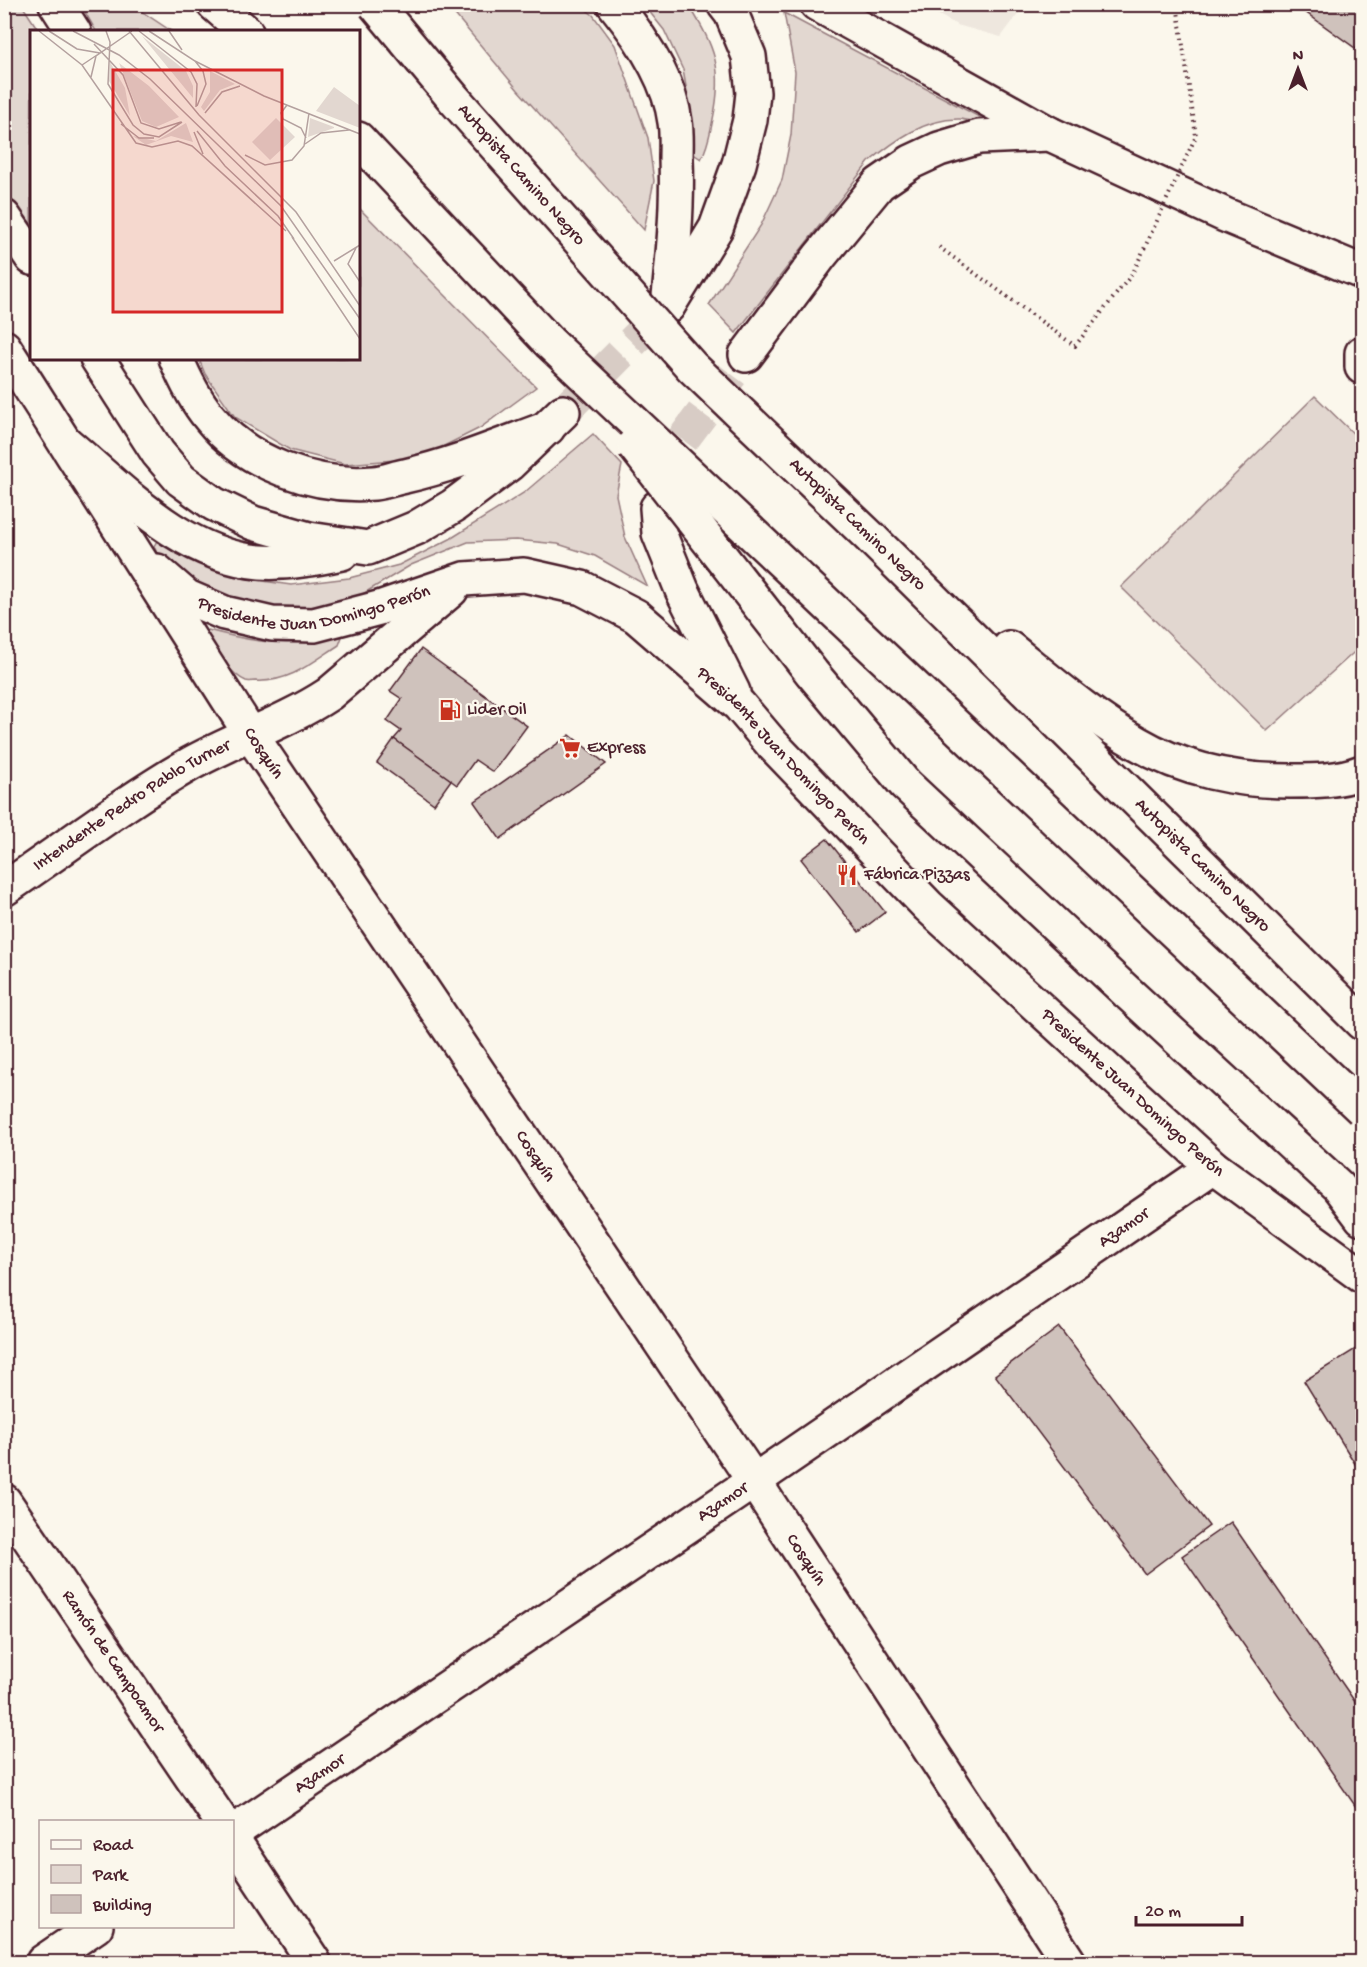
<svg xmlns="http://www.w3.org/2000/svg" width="1367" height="1967" font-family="'Gochi Hand',sans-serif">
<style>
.built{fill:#eee7de}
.green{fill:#e2d7d0;stroke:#967b7e;stroke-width:1.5}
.building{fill:#cfc2bc;stroke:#4a1f2b;stroke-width:1.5}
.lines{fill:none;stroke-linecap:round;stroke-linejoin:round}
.minor-tunnel{stroke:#d8ccc5;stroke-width:33;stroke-dasharray:33 16;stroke-linecap:butt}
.major-tunnel{stroke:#d8ccc5;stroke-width:33;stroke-dasharray:33 16;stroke-linecap:butt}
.minor-casing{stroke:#4a1f2b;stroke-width:38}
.major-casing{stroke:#4a1f2b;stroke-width:38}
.highway-casing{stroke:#4a1f2b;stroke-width:38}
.minor{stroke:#fbf7ec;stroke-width:33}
.major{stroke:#fbf7ec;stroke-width:33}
.highway{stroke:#fbf7ec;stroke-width:33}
.highway-bridge-casing{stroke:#4a1f2b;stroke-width:38;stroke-linecap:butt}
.path-bridge{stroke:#4a1f2b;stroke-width:4;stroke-dasharray:1.5 4.5;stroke-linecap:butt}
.highway-bridge{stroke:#fbf7ec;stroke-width:33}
.labels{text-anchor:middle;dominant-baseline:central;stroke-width:5;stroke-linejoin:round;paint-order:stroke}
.street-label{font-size:18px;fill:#4a1f2b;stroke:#fbf7ec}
.poi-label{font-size:18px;fill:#4a1f2b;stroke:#fbf7ec;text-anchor:start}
.inset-road{fill:none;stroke:#b4a19f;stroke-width:1.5}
.view{fill:#d62828;fill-opacity:0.15;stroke:#d62828;stroke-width:3}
.inset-edge{fill:none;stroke:#4a1f2b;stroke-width:3}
</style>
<rect width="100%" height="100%" fill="#fbf7ec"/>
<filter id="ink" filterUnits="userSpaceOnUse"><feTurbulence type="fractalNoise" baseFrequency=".0167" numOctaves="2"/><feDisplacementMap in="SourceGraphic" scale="12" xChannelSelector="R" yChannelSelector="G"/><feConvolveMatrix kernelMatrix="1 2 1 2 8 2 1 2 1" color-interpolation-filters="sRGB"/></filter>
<g filter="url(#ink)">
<path class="built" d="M921 5H1025L1001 37 957 25Z"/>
<g class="green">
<path d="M4 5H22L39 31 32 32 31 232 5 195Z"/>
<path d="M81 5H132L171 31H96Z"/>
<path d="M447 5H580L593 15 615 45 648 138 654 181 644 230 518 90Z"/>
<path d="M644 5H689C715 48 724 69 713 119 710 133 708 147 701 159L689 151 691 114 683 70 664 30Z"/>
<path d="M784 13 985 120 983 123C975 122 967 120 960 119 925 118 894 141 869 162L736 333 709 305 761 225 782 180 791 135 795 72Z"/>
<path d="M359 208 536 387 480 428 420 458 345 464 290 450 235 417 205 374 199 359 358 358Z"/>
<path d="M1315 396 1362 442V645L1267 731 1121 587Z"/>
<path d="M593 434 622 465 616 495 625 537 647 586 595 556 558 544 516 540 468 542 411 565 356 598 314 608 262 611 219 600 161 563 154 546 158 539 241 578 291 585 349 578 399 565 450 539 525 492Z"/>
<path d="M208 630C241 639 275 646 310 641 320 640 329 636 338 633L342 637 339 645C313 662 289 683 255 681 252 681 249 682 246 681 231 675 214 650 205 637Z"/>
</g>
<g class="building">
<path d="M1294 4H1362V53Z"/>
<path d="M421 649 527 726 493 772 475 760 457 785 394 739 401 731 387 721 402 699 390 691Z"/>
<path d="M570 735 606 764 500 839 474 802Z"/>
<path d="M394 739 451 780 434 804 377 763Z"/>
<path d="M827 839 885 912 859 932 801 859Z"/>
<path d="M1059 1327 1209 1526 1145 1574 995 1375Z"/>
<path d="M1362 1345V1475L1304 1381Z"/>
<path d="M1231 1522 1362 1712V1802L1356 1807 1182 1556Z"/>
</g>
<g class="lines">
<path class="minor-tunnel" d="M659 482V477L681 442 746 355"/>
<path class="major-tunnel" d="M563 412 668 306"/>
<defs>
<g id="minor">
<path d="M817 4 1050 134 1225 215 1362 272"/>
<path id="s1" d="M4 347 251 735 754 1481 1069 1962"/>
<path d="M746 355 820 256 879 184 911 162 939 149 979 137 1050 134"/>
<path d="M657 508 659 533 682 590 733 692"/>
<path id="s2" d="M157 571 187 597 224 613 272 624 314 625 379 608 464 579 524 575 582 588 636 616 739 705 772 744 928 906 1213 1167 1362 1276"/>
<path id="s3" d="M4 889C66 847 126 801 190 764 235 739 285 723 329 694L451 590"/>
<path id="s4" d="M4 1501 222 1822"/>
<path id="s5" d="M232 1833 754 1481 1213 1167"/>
<path d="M232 1838 314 1962"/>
<path d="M43 1962 96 1926"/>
</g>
<g id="major">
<path d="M4 217 32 258"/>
<path d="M668 306 716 228 739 164 750 120 753 93 749 56 731 13 724 4"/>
<path d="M97 358 158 453 181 480 214 504 253 523 309 539 368 548 416 528 453 506 509 464 563 412"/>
<path d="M67 444C123 491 183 556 260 562 287 564 315 559 342 553"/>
</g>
<g id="highway">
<path d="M56 4 74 32"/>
<path d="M214 4 246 32"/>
<path d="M614 4C640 36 670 81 675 122 677 134 676 147 676 159 678 208 673 257 668 306"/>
<path d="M358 139 549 342"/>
<path d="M1362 353V367"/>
<path d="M176 358C185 380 195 400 210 418 247 464 315 488 374 483 384 482 395 478 405 476 454 465 501 445 548 428"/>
<path id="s6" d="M871 538 1362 1023"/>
<path d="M1009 648C1050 681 1091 717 1137 743 1183 770 1238 781 1290 781 1315 781 1339 781 1362 772"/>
<path d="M1127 992 1338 1186 1362 1218"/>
</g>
</defs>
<use href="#minor" class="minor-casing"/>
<use href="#major" class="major-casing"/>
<use href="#highway" class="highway-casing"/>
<use href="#minor" class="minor"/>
<use href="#major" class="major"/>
<use href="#highway" class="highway"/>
<defs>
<g id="highway-bridge">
<path id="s7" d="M375 4 454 99 692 367 871 538"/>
<path d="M549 342 1362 1109"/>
<path d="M634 445 812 673 905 784 1127 992"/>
</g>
</defs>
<use href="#highway-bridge" class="highway-bridge-casing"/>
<path class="path-bridge" d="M939 247 1075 346 1133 273 1196 136 1177 4"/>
<use href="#highway-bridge" class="highway-bridge"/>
</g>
</g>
<defs>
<symbol id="fuel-bare" viewBox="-9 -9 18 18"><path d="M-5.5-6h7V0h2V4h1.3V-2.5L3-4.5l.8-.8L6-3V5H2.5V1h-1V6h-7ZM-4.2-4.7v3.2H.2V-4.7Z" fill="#c8321e" stroke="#fbf7ec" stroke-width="2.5" paint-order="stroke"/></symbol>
<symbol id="supermarket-bare" viewBox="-9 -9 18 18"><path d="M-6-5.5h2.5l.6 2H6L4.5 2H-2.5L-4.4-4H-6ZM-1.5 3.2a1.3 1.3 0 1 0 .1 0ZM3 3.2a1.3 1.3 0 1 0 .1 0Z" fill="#c8321e" stroke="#fbf7ec" stroke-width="2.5" paint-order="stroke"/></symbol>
<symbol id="restaurant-bare" viewBox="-9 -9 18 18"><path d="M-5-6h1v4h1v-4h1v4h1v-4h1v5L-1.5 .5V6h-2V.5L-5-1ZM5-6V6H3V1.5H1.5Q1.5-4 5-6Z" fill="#c8321e" stroke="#fbf7ec" stroke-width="2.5" paint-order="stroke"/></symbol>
</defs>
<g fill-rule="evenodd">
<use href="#fuel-bare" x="435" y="695" width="30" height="30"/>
<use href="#supermarket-bare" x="555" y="733" width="30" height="30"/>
<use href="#restaurant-bare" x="832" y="860" width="30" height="30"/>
</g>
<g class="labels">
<g class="street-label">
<text stroke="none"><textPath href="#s7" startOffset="225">Autopista Camino Negro</textPath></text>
<text transform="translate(857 525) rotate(44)">Autopista Camino Negro</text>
<text stroke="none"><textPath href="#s2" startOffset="172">Presidente Juan Domingo Perón</textPath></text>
<text stroke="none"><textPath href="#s1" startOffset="482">Cosquín</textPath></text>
<text stroke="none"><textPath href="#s2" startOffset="712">Presidente Juan Domingo Perón</textPath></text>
<text stroke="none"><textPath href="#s3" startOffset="153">Intendente Pedro Pablo Turner</textPath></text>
<text stroke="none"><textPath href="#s6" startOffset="466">Autopista Camino Negro</textPath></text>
<text stroke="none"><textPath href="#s2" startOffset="1198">Presidente Juan Domingo Perón</textPath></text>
<text stroke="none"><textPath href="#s1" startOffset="968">Cosquín</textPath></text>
<text stroke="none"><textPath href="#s5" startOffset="1078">Azamor</textPath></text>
<text stroke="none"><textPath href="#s5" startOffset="592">Azamor</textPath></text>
<text stroke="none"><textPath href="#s1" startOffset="1454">Cosquín</textPath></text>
<text stroke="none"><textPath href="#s4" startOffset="194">Ramón de Campoamor</textPath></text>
<text stroke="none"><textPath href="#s5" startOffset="106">Azamor</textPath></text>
</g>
<g class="poi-label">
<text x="467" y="710">Lider Oil</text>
<text x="587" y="748">Express</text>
<text x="864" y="875">Fábrica Pizzas</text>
</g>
</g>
<g transform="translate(30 30)">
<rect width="330" height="330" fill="#fbf7ec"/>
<path d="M112 6 156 41 163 56V68ZM80 32 95 58 100 86 79 51ZM89 33 119 56 149 87 126 97 112 91ZM180 41 205 54 190 60 174 81 171 77 180 62ZM304 57 330 76V98L286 81ZM246 88 265 107 240 130 222 112ZM280 88 304 97V98L278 107ZM156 93 163 112 141 106 116 115 103 106 126 111Z" fill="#e2d7d0"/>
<path class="inset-road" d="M9 1 52 35 106 113 122 117 148 111 162 116 256 201M19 1 47 19 70 23M43 1 89 25 120 49 251 176 330 289M76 1 80 12 78 54 103 95 114 104 129 107 152 92M99 1 169 85 266 182 330 276M109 1 161 42 167 54 166 77M119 1 165 31 173 41 176 54 167 76M139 1 152 20M64 14 93 45 111 93 129 99 151 92M165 31 234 66 330 104M52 35 67 25M61 47 66 26 102 1M257 75 251 83 253 89 271 98 276 108M175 83 192 62 210 56M91 94 109 108H124M167 101 195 136 248 186 264 209M164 102 173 124M275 114 291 103 319 100M215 125 235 135 262 130 274 116 279 83M262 207 330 309M326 218 318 234 330 252M304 231 330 215"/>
<path class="view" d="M83 40H252V282H83Z"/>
<rect width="330" height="330" class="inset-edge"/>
</g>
<rect width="1367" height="1967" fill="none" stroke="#fbf7ec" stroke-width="24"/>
<rect x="12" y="12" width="1343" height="1943" fill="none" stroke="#4a1f2b" stroke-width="2" filter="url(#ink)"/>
<rect x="39" y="1820" width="195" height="108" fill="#fbf7ec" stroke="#b4a19f" stroke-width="1.5"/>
<rect x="51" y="1840" width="30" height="9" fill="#fbf7ec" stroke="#b4a19f" stroke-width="1.5"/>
<text x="93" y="1850" font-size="18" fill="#4a1f2b">Road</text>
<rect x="51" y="1865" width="30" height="18" fill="#e2d7d0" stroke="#b4a19f" stroke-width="1.5"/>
<text x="93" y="1880" font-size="18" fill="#4a1f2b">Park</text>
<rect x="51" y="1895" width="30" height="18" fill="#cfc2bc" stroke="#b4a19f" stroke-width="1.5"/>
<text x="93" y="1910" font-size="18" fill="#4a1f2b">Building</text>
<g transform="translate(1298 69)" stroke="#fbf7ec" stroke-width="4.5" paint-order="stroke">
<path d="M0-4.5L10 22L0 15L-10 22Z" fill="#4a1f2b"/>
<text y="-9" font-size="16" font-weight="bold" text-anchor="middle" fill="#4a1f2b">N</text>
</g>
<path d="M1136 1916v9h106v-9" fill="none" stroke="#4a1f2b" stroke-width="3"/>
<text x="1145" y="1916" font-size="18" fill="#4a1f2b" stroke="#fbf7ec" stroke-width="4.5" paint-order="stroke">20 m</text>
</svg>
